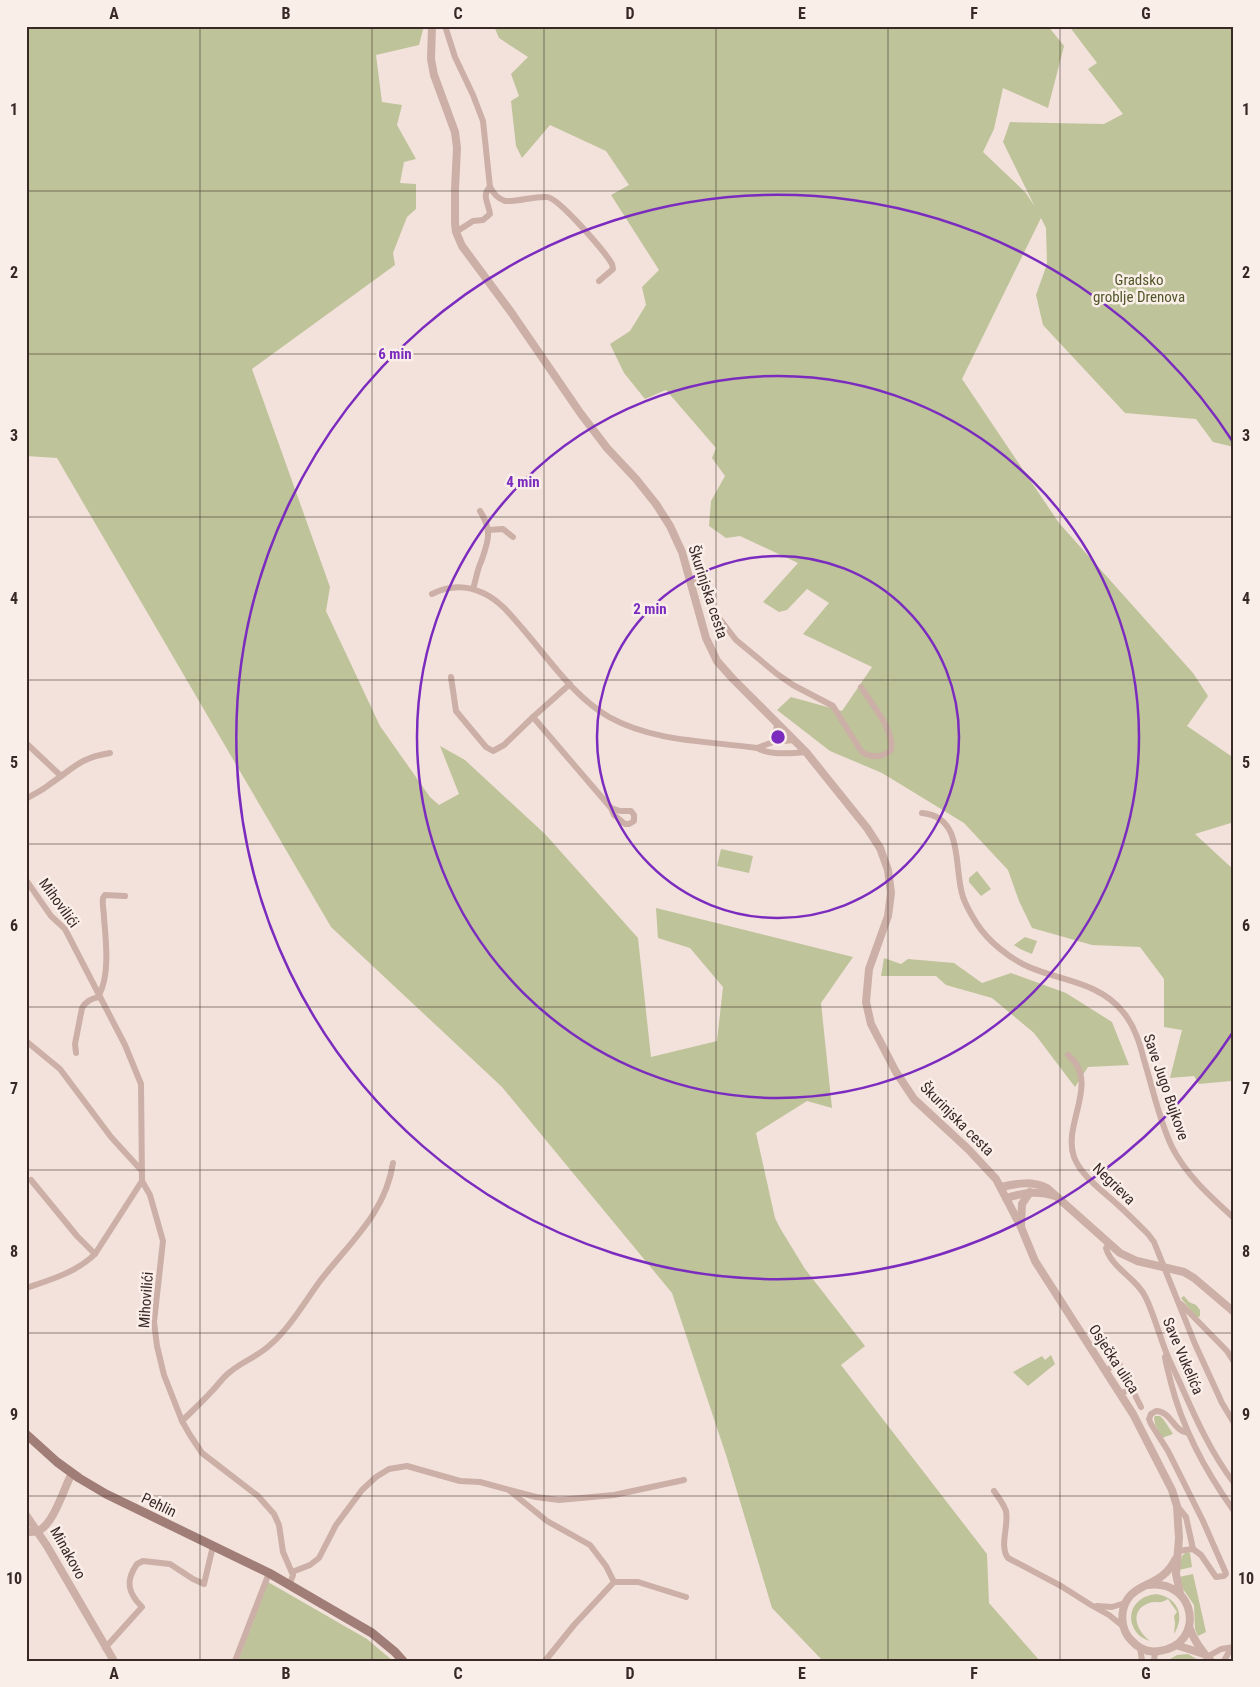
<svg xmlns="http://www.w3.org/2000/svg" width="1260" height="1687" font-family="'Roboto Condensed',sans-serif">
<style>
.green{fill:#bec39a}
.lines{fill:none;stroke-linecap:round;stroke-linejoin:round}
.minor{stroke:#ccafa6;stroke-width:6}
.tertiary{stroke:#ccafa6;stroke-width:8}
.secondary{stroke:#a07d77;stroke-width:9}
.grid{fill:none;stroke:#382927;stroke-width:1;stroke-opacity:0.55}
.ring{fill:none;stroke:#7b2cbf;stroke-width:2.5}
.labels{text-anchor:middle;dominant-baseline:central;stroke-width:5;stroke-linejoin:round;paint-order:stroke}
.park-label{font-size:15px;fill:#51572a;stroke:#faeee8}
.street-label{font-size:15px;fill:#382927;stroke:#faeee8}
.centre{fill:#7b2cbf;stroke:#faeee8;stroke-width:2.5}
.ring-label{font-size:15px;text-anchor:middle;font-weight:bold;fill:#7b2cbf;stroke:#faeee8;stroke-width:5;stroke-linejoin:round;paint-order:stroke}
.neatline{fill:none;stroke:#382927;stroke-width:2}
.grid-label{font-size:16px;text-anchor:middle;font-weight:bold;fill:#382927}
</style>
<rect width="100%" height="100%" fill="#f3e2db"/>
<g class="green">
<path d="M26 26H424L419 45 376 55 382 102 402 105 397 125 416 159 404 162 400 183 416 184V209L407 217 393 253 395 265 252 369 330 587 326 611 380 726 430 797 439 805 459 794 440 746 465 760 545 834 638 938 651 1057 717 1041 723 987 690 948 658 938 656 908 853 957 821 1003 832 1108 807 1101 756 1133 775 1218 780 1228 805 1269 865 1346 841 1365 987 1554 989 1603 1040 1661H823L772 1608 727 1458 672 1293 502 1087 331 927 57 458 26 456Z"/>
<path d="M494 26H1048L1064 46 1048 108 1003 88 994 129 983 152 1026 193 1035 207 1003 142 1010 122 1104 124 1123 114 1088 69 1097 63 1069 26H1234V447L1213 442 1196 419 1125 413 1043 325 1036 295 1047 264 1046 228 1041 218 962 379 1059 523 1193 673 1208 696 1187 726 1234 758V822L1195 834 1234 870V1079L1231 1081 1199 1084 1194 1076 1170 1078 1182 1030 1164 1027V979L1140 947 1092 945 1032 928 1019 901 1008 870 964 823 882 773 830 751 777 710 791 697 842 711 872 667 803 634 829 603 807 589 787 610 779 612 763 602 798 563 740 536 726 538 709 526 711 501 725 476 712 458 716 448 666 390 645 399 624 373 610 344 630 331 646 305 642 287 659 270 611 195 629 185 606 151 550 125 522 158 516 146 511 101 519 96 511 74 528 57 499 38Z"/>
<path d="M721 849 753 856 749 873 717 866Z"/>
<path d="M977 871 991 889 981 896 969 882V878Z"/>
<path d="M1025 937 1037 941 1032 954 1020 949 1014 945Z"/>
<path d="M884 958 901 964 908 959 954 963 982 983 1011 973 1066 993 1112 1022 1129 1065 1088 1067 1075 1087 1034 1033 992 998 946 985 936 976H881Z"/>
<path d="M1184 1296 1189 1302 1196 1305 1200 1310V1316L1197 1318 1181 1298Z"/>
<path d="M1051 1355 1055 1364 1028 1386 1013 1372 1042 1356 1045 1360Z"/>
<path d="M1155 1416H1160L1164 1420 1173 1434 1162 1438 1155 1424 1154 1418Z"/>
<path d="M1186 1552 1190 1553 1192 1567 1179 1570 1182 1556Z"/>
<path d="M1193 1574 1206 1632 1198 1636 1195 1629 1194 1605 1183 1589 1179 1577Z"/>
<path d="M268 1582 367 1639 393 1661H238Z"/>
<path d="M1156 1594C1177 1597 1186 1615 1174 1634L1175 1623 1174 1616 1177 1612 1168 1599C1159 1605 1157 1600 1149 1603 1128 1611 1137 1631 1150 1641 1131 1636 1124 1612 1140 1600 1145 1596 1150 1595 1156 1594Z"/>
<path d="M1188 1654 1200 1661H1167L1177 1655Z"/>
</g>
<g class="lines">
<g class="minor">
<path d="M445 26 455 57 473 95 483 121 490 187C494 194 497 198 505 201 519 202 533 196 547 197 559 198 605 252 612 264L613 269 599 281"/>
<path d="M456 232 473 221 483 220 490 214C489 204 481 195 490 187"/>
<path d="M488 530 503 529 513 537"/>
<path d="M690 582 699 583 712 609 736 640 777 674 793 685 833 706 861 751C869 758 883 758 891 750 895 730 871 704 861 687"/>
<path d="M473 589C476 580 477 570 481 562 488 542 493 531 480 511"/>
<path d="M432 594C448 586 466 585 483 593 499 600 511 615 522 628 549 659 573 696 609 717 654 742 708 741 757 748 771 756 791 753 806 752"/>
<path d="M451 677 456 711 486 747 493 751 504 745 533 717 570 684"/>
<path d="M533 717 611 808 614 815 625 824H629L634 821V815L631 811H620L611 808"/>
<path d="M773 742 776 732 777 723"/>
<path d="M26 743 61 776"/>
<path d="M757 748 773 742 794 740"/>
<path d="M26 799C34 794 43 790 50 784 74 768 79 758 110 753"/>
<path d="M922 813C965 817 953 868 963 897 966 906 972 916 977 924 989 942 1009 958 1029 967 1061 981 1099 982 1123 1012 1134 1025 1140 1043 1144 1060 1153 1089 1159 1120 1172 1147 1186 1175 1211 1197 1234 1218"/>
<path d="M26 880 51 916 65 929 125 1045 141 1084 142 1181 150 1195 163 1241 154 1322 157 1346 164 1375 182 1421 190 1435 202 1453 258 1496 274 1514 279 1525 283 1552 293 1575 289 1586"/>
<path d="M99 995C110 975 106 941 104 918 104 911 102 905 103 898L105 895 125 896"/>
<path d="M26 1027V1030"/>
<path d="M26 1041 60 1069 111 1137 142 1171"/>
<path d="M76 1053 75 1044 82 1008C86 1001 92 998 100 997"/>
<path d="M1068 1055C1101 1082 1062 1124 1074 1157 1081 1176 1103 1191 1118 1205 1128 1214 1138 1224 1148 1234L1154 1242 1195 1344 1222 1403 1234 1423"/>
<path d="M31 1180 77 1236 95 1254"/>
<path d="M1109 1244 1106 1248C1112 1269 1137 1278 1146 1298 1154 1315 1159 1334 1166 1352 1170 1362 1175 1372 1180 1383 1195 1417 1211 1453 1234 1483"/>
<path d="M26 1288C50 1280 77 1272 95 1254L142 1181"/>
<path d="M1181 1304 1227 1351 1234 1362"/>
<path d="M1165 1357C1166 1365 1169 1374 1171 1383 1183 1430 1206 1472 1234 1511"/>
<path d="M1110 1368 1119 1363 1141 1407"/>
<path d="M1124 1392 1131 1388"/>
<path d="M182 1421C192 1411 202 1402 212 1391 218 1385 223 1377 230 1372 243 1361 259 1356 271 1344 289 1329 306 1300 320 1281 350 1242 385 1214 393 1163"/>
<path d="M510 1491 547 1521 590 1545 606 1566 614 1582"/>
<path d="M994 1491C999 1498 1003 1503 1006 1511 1009 1526 999 1546 1008 1558L1061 1586 1091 1605 1109 1615 1124 1627"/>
<path d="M1177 1506 1186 1517 1193 1549 1201 1555 1216 1577 1224 1576 1226 1574 1225 1571 1203 1521 1168 1451 1151 1424 1149 1419 1151 1414 1156 1411C1171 1411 1173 1431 1188 1433"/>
<path d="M1178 1551 1193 1549"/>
<path d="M1234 1561V1562"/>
<path d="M292 1572 310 1565 319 1558 336 1525 362 1490 376 1477 389 1469 407 1466 460 1481 480 1482 536 1497 559 1500 614 1495 684 1480"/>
<path d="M1097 1606 1112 1607 1125 1603"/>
<path d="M1140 1647 1142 1661"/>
<path d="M105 1648 142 1607C128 1593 125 1581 137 1564L143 1561 170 1564 193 1579 204 1584 213 1546"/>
<path d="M1207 1657 1221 1649 1234 1647"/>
<path d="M235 1661 269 1573"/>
<path d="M545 1661 574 1625 614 1582H638L686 1597"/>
<path d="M1154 1661 1155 1652"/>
<path d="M1224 1661 1231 1648"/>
</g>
<g class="tertiary">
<path d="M432 26 431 59 434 75 455 132 457 148 455 189V223L456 232 462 246 511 312 581 414 607 448 636 479 656 504 670 526 682 552 706 638 717 661 733 679 806 752 867 828 880 848 888 870 891 893 888 916 869 969 866 1002 871 1024 896 1072 914 1099 968 1149 996 1179 1021 1227 1035 1261 1133 1414 1172 1490 1177 1506 1179 1538 1176 1574 1180 1593"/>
<path d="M1001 1187C1018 1183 1032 1181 1047 1188L1120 1253 1137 1261 1184 1272 1194 1278 1234 1312"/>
<path d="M1006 1198C1023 1193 1037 1190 1055 1196"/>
<path d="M1021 1225 1022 1204 1030 1192"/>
<path d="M26 1515 47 1546 114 1661"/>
<path d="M26 1532C30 1532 34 1532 38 1531 54 1524 64 1488 72 1473"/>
<path d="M1148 1585C1197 1579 1206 1645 1159 1651 1148 1653 1138 1648 1131 1640 1122 1631 1120 1616 1125 1604 1134 1582 1162 1587 1175 1560"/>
<path d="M1189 1627C1194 1640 1201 1651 1211 1661"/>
<path d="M1176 1645 1204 1654"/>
</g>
<path class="secondary" d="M26 1434 57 1462 79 1478 106 1494 269 1573 372 1633 395 1652 403 1661"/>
</g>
<path class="grid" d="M200 26V1661M372 26V1661M544 26V1661M716 26V1661M888 26V1661M1060 26V1661M26 191H1234M26 354H1234M26 517H1234M26 680H1234M26 844H1234M26 1007H1234M26 1170H1234M26 1333H1234M26 1496H1234"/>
<g class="ring">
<circle cx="778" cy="737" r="181"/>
<circle cx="778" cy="737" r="361"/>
<path d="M1233 1032A542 542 0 1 1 1233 442"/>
</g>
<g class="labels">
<g class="park-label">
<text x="1139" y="280">Gradsko<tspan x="1139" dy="17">groblje Drenova</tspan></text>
</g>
<g class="street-label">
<text transform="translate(708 592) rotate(72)">Škurinjska cesta</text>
<text transform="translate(59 903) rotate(54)">Mihovilići</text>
<text transform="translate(1166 1087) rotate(71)">Save Jugo Bujkove</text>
<text transform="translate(957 1119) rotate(45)">Škurinjska cesta</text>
<text transform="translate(1114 1184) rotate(44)">Negrieva</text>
<text transform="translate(146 1300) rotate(-86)">Mihovilići</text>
<text transform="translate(1183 1356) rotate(67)">Save Vukelića</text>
<text transform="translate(1114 1359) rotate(57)">Osječka ulica</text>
<text transform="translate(159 1505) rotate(26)">Pehlin</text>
<text transform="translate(68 1553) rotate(61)">Minakovo</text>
</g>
</g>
<circle cx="778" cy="737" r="8" class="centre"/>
<g class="ring-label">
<text x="395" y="359">6 min</text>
<text x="523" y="487">4 min</text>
<text x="650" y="614">2 min</text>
</g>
<rect width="1260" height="1687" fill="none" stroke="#faeee8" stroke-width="55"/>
<rect x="28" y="28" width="1204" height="1632" class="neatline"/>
<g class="grid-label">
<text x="114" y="19">A</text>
<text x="286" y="19">B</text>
<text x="458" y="19">C</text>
<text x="630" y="19">D</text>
<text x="802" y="19">E</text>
<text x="974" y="19">F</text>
<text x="1146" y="19">G</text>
<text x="14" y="115">1</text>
<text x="1246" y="115">1</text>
<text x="14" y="278">2</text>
<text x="1246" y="278">2</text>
<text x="14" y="441">3</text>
<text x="1246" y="441">3</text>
<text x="14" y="604">4</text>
<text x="1246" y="604">4</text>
<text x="14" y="768">5</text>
<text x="1246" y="768">5</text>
<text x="14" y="931">6</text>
<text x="1246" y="931">6</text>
<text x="14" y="1094">7</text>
<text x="1246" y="1094">7</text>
<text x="14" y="1257">8</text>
<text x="1246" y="1257">8</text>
<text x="14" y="1420">9</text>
<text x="1246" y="1420">9</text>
<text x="14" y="1584">10</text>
<text x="1246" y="1584">10</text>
<text x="114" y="1679">A</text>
<text x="286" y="1679">B</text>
<text x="458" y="1679">C</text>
<text x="630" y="1679">D</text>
<text x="802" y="1679">E</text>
<text x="974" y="1679">F</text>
<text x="1146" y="1679">G</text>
</g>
</svg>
